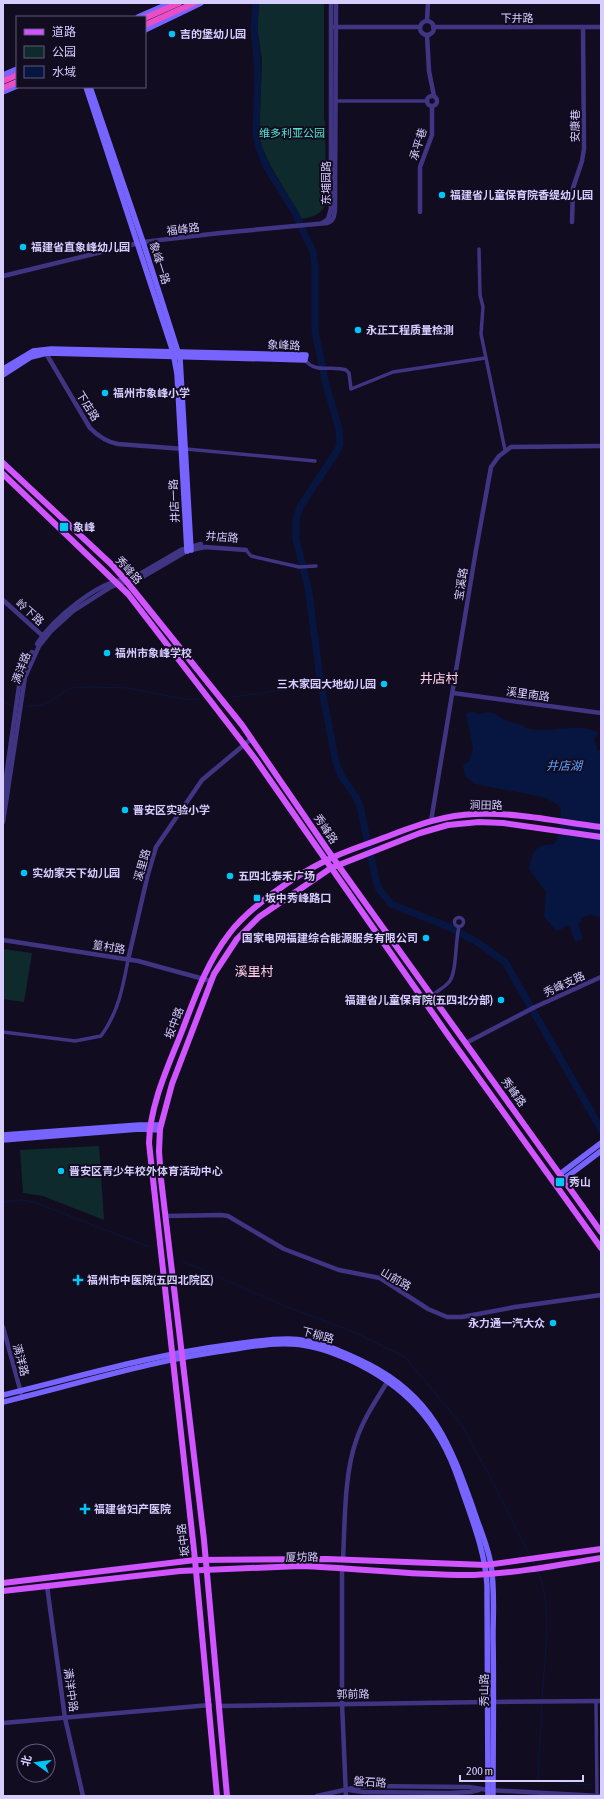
<svg xmlns="http://www.w3.org/2000/svg" width="604" height="1799" font-family="'Asap Condensed','Noto Sans SC',sans-serif">
<style>
.green{fill:#0f2a2c}
.water{fill:#071640}
.lines{fill:none;stroke-linecap:round;stroke-linejoin:round}
.stream{stroke:#071640;stroke-width:1}
.river{stroke:#071640;stroke-width:7}
.minor{stroke:#403583;stroke-width:3.5}
.tertiary{stroke:#403583;stroke-width:4.5}
.secondary{stroke:#7764ff;stroke-width:5.5}
.primary{stroke:#d054ff;stroke-width:6}
.trunk{stroke:#e84ec6;stroke-width:6}
.poi-dot{fill:#00c6f8;stroke:#120c21;stroke-width:1.5}
.labels{text-anchor:middle;dominant-baseline:central;stroke-width:4;stroke-linejoin:round;paint-order:stroke}
.street-label{font-size:11px;fill:#d7cdff;stroke:#120c21}
.poi-label{font-size:11px;font-weight:bold;fill:#d7cdff;stroke:#120c21;text-anchor:start}
.park-label{font-size:11px;fill:#53e4cf;stroke:#120c21}
.water-label{font-size:12px;font-style:italic;fill:#5ba2ff;stroke:#120c21}
.quarter-label{font-size:13px;fill:#ffcfe8;stroke:#120c21}
</style>
<rect width="100%" height="100%" fill="#120c21"/>
<g class="green">
<path d="M259 3H324V118L325 122 326 203C321 215 313 217 302 219L270 165 259 140 262 60 257 26Z"/>
<path d="M3 949 32 953 24 1002 3 999Z"/>
<path d="M99 1146 104 1220 43 1196 23 1193 20 1150Z"/>
</g>
<path class="water" d="M471 711 479 715C490 709 495 714 505 720 511 723 519 724 525 726V728C531 729 538 731 544 730 563 730 580 724 597 732L598 735 594 738 598 751 600 750 601 751V917L593 916 591 914 581 918 582 921 578 923 583 939 575 942 569 925 557 931 544 917 546 892 529 869C533 850 534 846 554 844L557 840 561 811 559 805 543 797 475 784 465 776 463 765 469 762 473 748 466 714Z"/>
<g class="lines">
<g class="stream">
<path d="M232 697 321 685"/>
<path d="M3 701 11 706"/>
<path d="M27 706 43 705 71 688 91 687 128 688 184 699 200 700"/>
<path d="M3 1202 21 1200 34 1202 149 1247"/>
<path d="M182 1261 285 1306 354 1332 405 1357 461 1424 489 1475 530 1556"/>
<path d="M533 1561 535 1567"/>
<path d="M538 1572C553 1605 544 1663 542 1699"/>
<path d="M542 1702 538 1780 591 1785"/>
</g>
<path class="river" d="M256 3 254 28 258 70 256 134 259 148 267 168 294 211 313 252 315 267V331L326 385 339 429 340 444 337 451 300 507 296 520V539L308 587 321 685 336 763 342 777 356 797 360 806 376 881 379 889 391 904 449 927 477 942 505 962 601 1129"/>
<g class="minor">
<path d="M335 101H427"/>
<path d="M479 249 480 295 483 307 481 334 505 450"/>
<path d="M305 360C316 374 331 365 346 370L349 373 351 389 393 372 485 358"/>
<path d="M186 449 315 461"/>
<path d="M246 550 251 556 299 567 316 566"/>
<circle cx="459" cy="922" r="4.5"/>
<path d="M431 996C437 991 444 988 449 982 457 973 455 941 459 927"/>
<path d="M3 1032 75 1041 101 1036C118 1013 123 987 128 960"/>
<path d="M596 1702 597 1796"/>
</g>
<g class="tertiary">
<path d="M427 21 428 3"/>
<circle cx="427" cy="28" r="7"/>
<path d="M334 27H420"/>
<path d="M433 27H601"/>
<path d="M427 35 429 71 434 96"/>
<circle cx="432" cy="101" r="5"/>
<path d="M420 212V167L432 135V106"/>
<path d="M572 222 573 188 582 161 584 149 583 27"/>
<path d="M322 223 328 219 331 209V3"/>
<path d="M3 276 143 242 220 233 327 223C334 221 334 216 335 210L336 3"/>
<path d="M44 350 90 428C98 436 106 442 118 444L184 449"/>
<path d="M133 578 181 550 201 544"/>
<path d="M3 600 44 637"/>
<path d="M37 644C52 620 97 582 126 579"/>
<path d="M453 693 601 713"/>
<path d="M3 798 19 686 24 669 32 652"/>
<path d="M431 821 476 550 491 467 499 456 511 447 601 446"/>
<path d="M3 822 25 677 39 646 51 631 73 611 109 588 118 584 139 579 187 551 205 547 246 550"/>
<path d="M3 940 138 961 211 981"/>
<path d="M128 960 148 874 156 847 202 780 251 739"/>
<path d="M466 1043 535 1007 601 977"/>
<path d="M166 1216 221 1215 228 1216 284 1249 339 1270 380 1278 428 1309 447 1317H462L515 1307 601 1295"/>
<path d="M3 1327 21 1393"/>
<path d="M343 1559C345 1523 344 1475 356 1441 363 1419 377 1399 389 1379"/>
<path d="M342 1567V1703L346 1796"/>
<path d="M47 1586 65 1718 83 1796"/>
<path d="M494 1702 601 1701"/>
<path d="M219 1706 488 1702"/>
<path d="M3 1723 210 1705"/>
<path d="M349 1790 363 1792 450 1793 470 1792 479 1790"/>
<path d="M317 1796 362 1786 469 1787 488 1790 600 1796"/>
</g>
<g class="secondary">
<path d="M138 17 170 3"/>
<path d="M145 30 201 3"/>
<path d="M3 75 17 69"/>
<path d="M86 87 173 352 177 374 187 551"/>
<path d="M90 87 143 242 180 358 191 550"/>
<path d="M3 92 17 86"/>
<path d="M3 369 33 351 51 349 306 355 305 360 47 353 31 357 3 375"/>
<path d="M3 1135 139 1125H161"/>
<path d="M3 1140 139 1129 160 1130"/>
<path d="M560 1174 601 1143"/>
<path d="M564 1179 601 1151"/>
<path d="M3 1395C78 1377 151 1355 228 1345 248 1342 268 1339 288 1339 316 1339 343 1352 368 1364 433 1397 450 1444 473 1508 479 1527 488 1546 491 1565 495 1589 493 1614 493 1638 494 1691 493 1743 493 1796"/>
<path d="M3 1402C78 1384 152 1360 229 1350 249 1347 271 1342 292 1344 313 1345 331 1352 350 1360 406 1386 439 1422 459 1481 470 1515 485 1549 487 1585L488 1796"/>
</g>
<g class="primary">
<path d="M3 463 112 565 127 582 242 725 338 865 601 1232"/>
<path d="M3 474 128 594 256 760 450 1038 601 1248"/>
<path d="M3 1583 195 1560 327 1559 486 1565 601 1549"/>
<path d="M3 1591 180 1571 300 1566C358 1568 416 1576 474 1575 517 1573 559 1565 601 1558"/>
<path d="M217 1796 195 1560 149 1143C150 1104 168 1067 182 1031 195 997 206 964 229 934 249 907 296 875 327 860 345 851 365 845 383 838 413 827 442 815 475 814 516 812 560 822 601 827"/>
<path d="M227 1796 204 1540 161 1179 159 1151 160 1129 172 1084 214 974 237 939 259 917 331 868 420 833 448 825 479 822 503 823 601 837"/>
</g>
<g class="trunk">
<path d="M145 18 179 3"/>
<path d="M145 25 194 3"/>
<path d="M3 81 17 75"/>
<path d="M3 88 17 82"/>
</g>
</g>
<g class="poi-dot">
<circle cx="172" cy="34" r="4"/>
<circle cx="442" cy="195" r="4"/>
<circle cx="23" cy="247" r="4"/>
<circle cx="358" cy="330" r="4"/>
<circle cx="105" cy="393" r="4"/>
<rect x="59" y="522" width="10" height="10" rx="2"/>
<circle cx="107" cy="653" r="4"/>
<circle cx="384" cy="684" r="4"/>
<circle cx="125" cy="810" r="4"/>
<circle cx="24" cy="873" r="4"/>
<circle cx="230" cy="876" r="4"/>
<rect x="253" y="894" width="8" height="8" rx="2"/>
<circle cx="426" cy="938" r="4"/>
<circle cx="501" cy="1000" r="4"/>
<circle cx="61" cy="1171" r="4"/>
<rect x="555" y="1177" width="10" height="10" rx="2"/>
<path d="M76 1274h4v4h4v4h-4v4h-4v-4h-4v-4h4z"/>
<circle cx="553" cy="1323" r="4"/>
<path d="M83 1503h4v4h4v4h-4v4h-4v-4h-4v-4h4z"/>
</g>
<g class="labels">
<g class="street-label">
<text x="517" y="18">下井路</text>
<text transform="translate(575 126) rotate(-90)">安康巷</text>
<text transform="translate(418 144) rotate(-73)">承平巷</text>
<text transform="translate(326 183) rotate(-90)">东埔园路</text>
<text transform="translate(183 229) rotate(-7)">福峰路</text>
<text transform="translate(160 263) rotate(72)">象峰一路</text>
<text transform="translate(284 345) rotate(2)">象峰路</text>
<text transform="translate(88 406) rotate(58)">下店路</text>
<text transform="translate(174 501) rotate(-93)">井店一路</text>
<text transform="translate(222 537) rotate(4)">井店路</text>
<text transform="translate(129 570) rotate(48)">秀峰路</text>
<text transform="translate(461 584) rotate(-81)">宝溪路</text>
<text transform="translate(30 612) rotate(42)">岭下路</text>
<text transform="translate(21 668) rotate(-70)">满洋路</text>
<text transform="translate(528 694) rotate(8)">溪里南路</text>
<text transform="translate(486 805) rotate(1)">涧田路</text>
<text transform="translate(326 829) rotate(56)">秀峰路</text>
<text transform="translate(142 865) rotate(-74)">溪里路</text>
<text transform="translate(109 947) rotate(9)">篁村路</text>
<text transform="translate(564 984) rotate(-25)">秀峰支路</text>
<text transform="translate(174 1023) rotate(-69)">坂中路</text>
<text transform="translate(514 1092) rotate(54)">秀峰路</text>
<text transform="translate(396 1279) rotate(30)">山前路</text>
<text transform="translate(318 1335) rotate(15)">下柳路</text>
<text transform="translate(21 1360) rotate(75)">满洋路</text>
<text transform="translate(183 1540) rotate(-97)">坂中路</text>
<text transform="translate(302 1557) rotate(-1)">厦坊路</text>
<text transform="translate(71 1690) rotate(82)">满洋中路</text>
<text transform="translate(484 1690) rotate(-90)">秀山路</text>
<text transform="translate(353 1694) rotate(-1)">郭前路</text>
<text transform="translate(370 1782) rotate(4)">磐石路</text>
</g>
<g class="poi-label">
<text x="180" y="34">吉的堡幼儿园</text>
<text x="450" y="195">福建省儿童保育院香缇幼儿园</text>
<text x="31" y="247">福建省直象峰幼儿园</text>
<text x="366" y="330">永正工程质量检测</text>
<text x="113" y="393">福州市象峰小学</text>
<text x="73" y="527">象峰</text>
<text x="115" y="653">福州市象峰学校</text>
<text x="376" y="684" text-anchor="end">三木家园大地幼儿园</text>
<text x="133" y="810">晋安区实验小学</text>
<text x="32" y="873">实幼家天下幼儿园</text>
<text x="238" y="876">五四北泰禾广场</text>
<text x="265" y="898">坂中秀峰路口</text>
<text x="418" y="938" text-anchor="end">国家电网福建综合能源服务有限公司</text>
<text x="493" y="1000" text-anchor="end">福建省儿童保育院(五四北分部)</text>
<text x="69" y="1171">晋安区青少年校外体育活动中心</text>
<text x="569" y="1182">秀山</text>
<text x="87" y="1280">福州市中医院(五四北院区)</text>
<text x="545" y="1323" text-anchor="end">永力通一汽大众</text>
<text x="94" y="1509">福建省妇产医院</text>
</g>
<g class="park-label">
<text x="292" y="133">维多利亚公园</text>
</g>
<g class="water-label">
<text x="564" y="766">井店湖</text>
</g>
<g class="quarter-label">
<text x="439" y="678">井店村</text>
<text x="254" y="971">溪里村</text>
</g>
</g>
<rect width="604" height="1799" fill="none" stroke="#d7cdff" stroke-width="8"/>
<rect x="16" y="16" width="130" height="72" fill="#120c21" stroke="#61597a"/>
<rect x="24" y="29" width="20" height="6" fill="#d054ff" stroke="#61597a"/>
<text x="52" y="36" font-size="12" fill="#d7cdff">道路</text>
<rect x="24" y="46" width="20" height="12" fill="#0f2a2c" stroke="#61597a"/>
<text x="52" y="56" font-size="12" fill="#d7cdff">公园</text>
<rect x="24" y="66" width="20" height="12" fill="#071640" stroke="#61597a"/>
<text x="52" y="76" font-size="12" fill="#d7cdff">水域</text>
<g transform="translate(36 1763) rotate(284)"><circle r="19" fill="#120c21" stroke="#61597a"/>
<path d="M0-3L7 15L0 10L-7 15Z" fill="#00c6f8"/>
<text y="-6" font-size="11" font-weight="bold" text-anchor="middle" fill="#d7cdff">北</text>
</g>
<path d="M460 1775v6h123v-6" fill="none" stroke="#d7cdff" stroke-width="2"/>
<text x="466" y="1775" font-size="12" fill="#d7cdff" stroke="#120c21" stroke-width="3" paint-order="stroke">200 m</text>
</svg>
